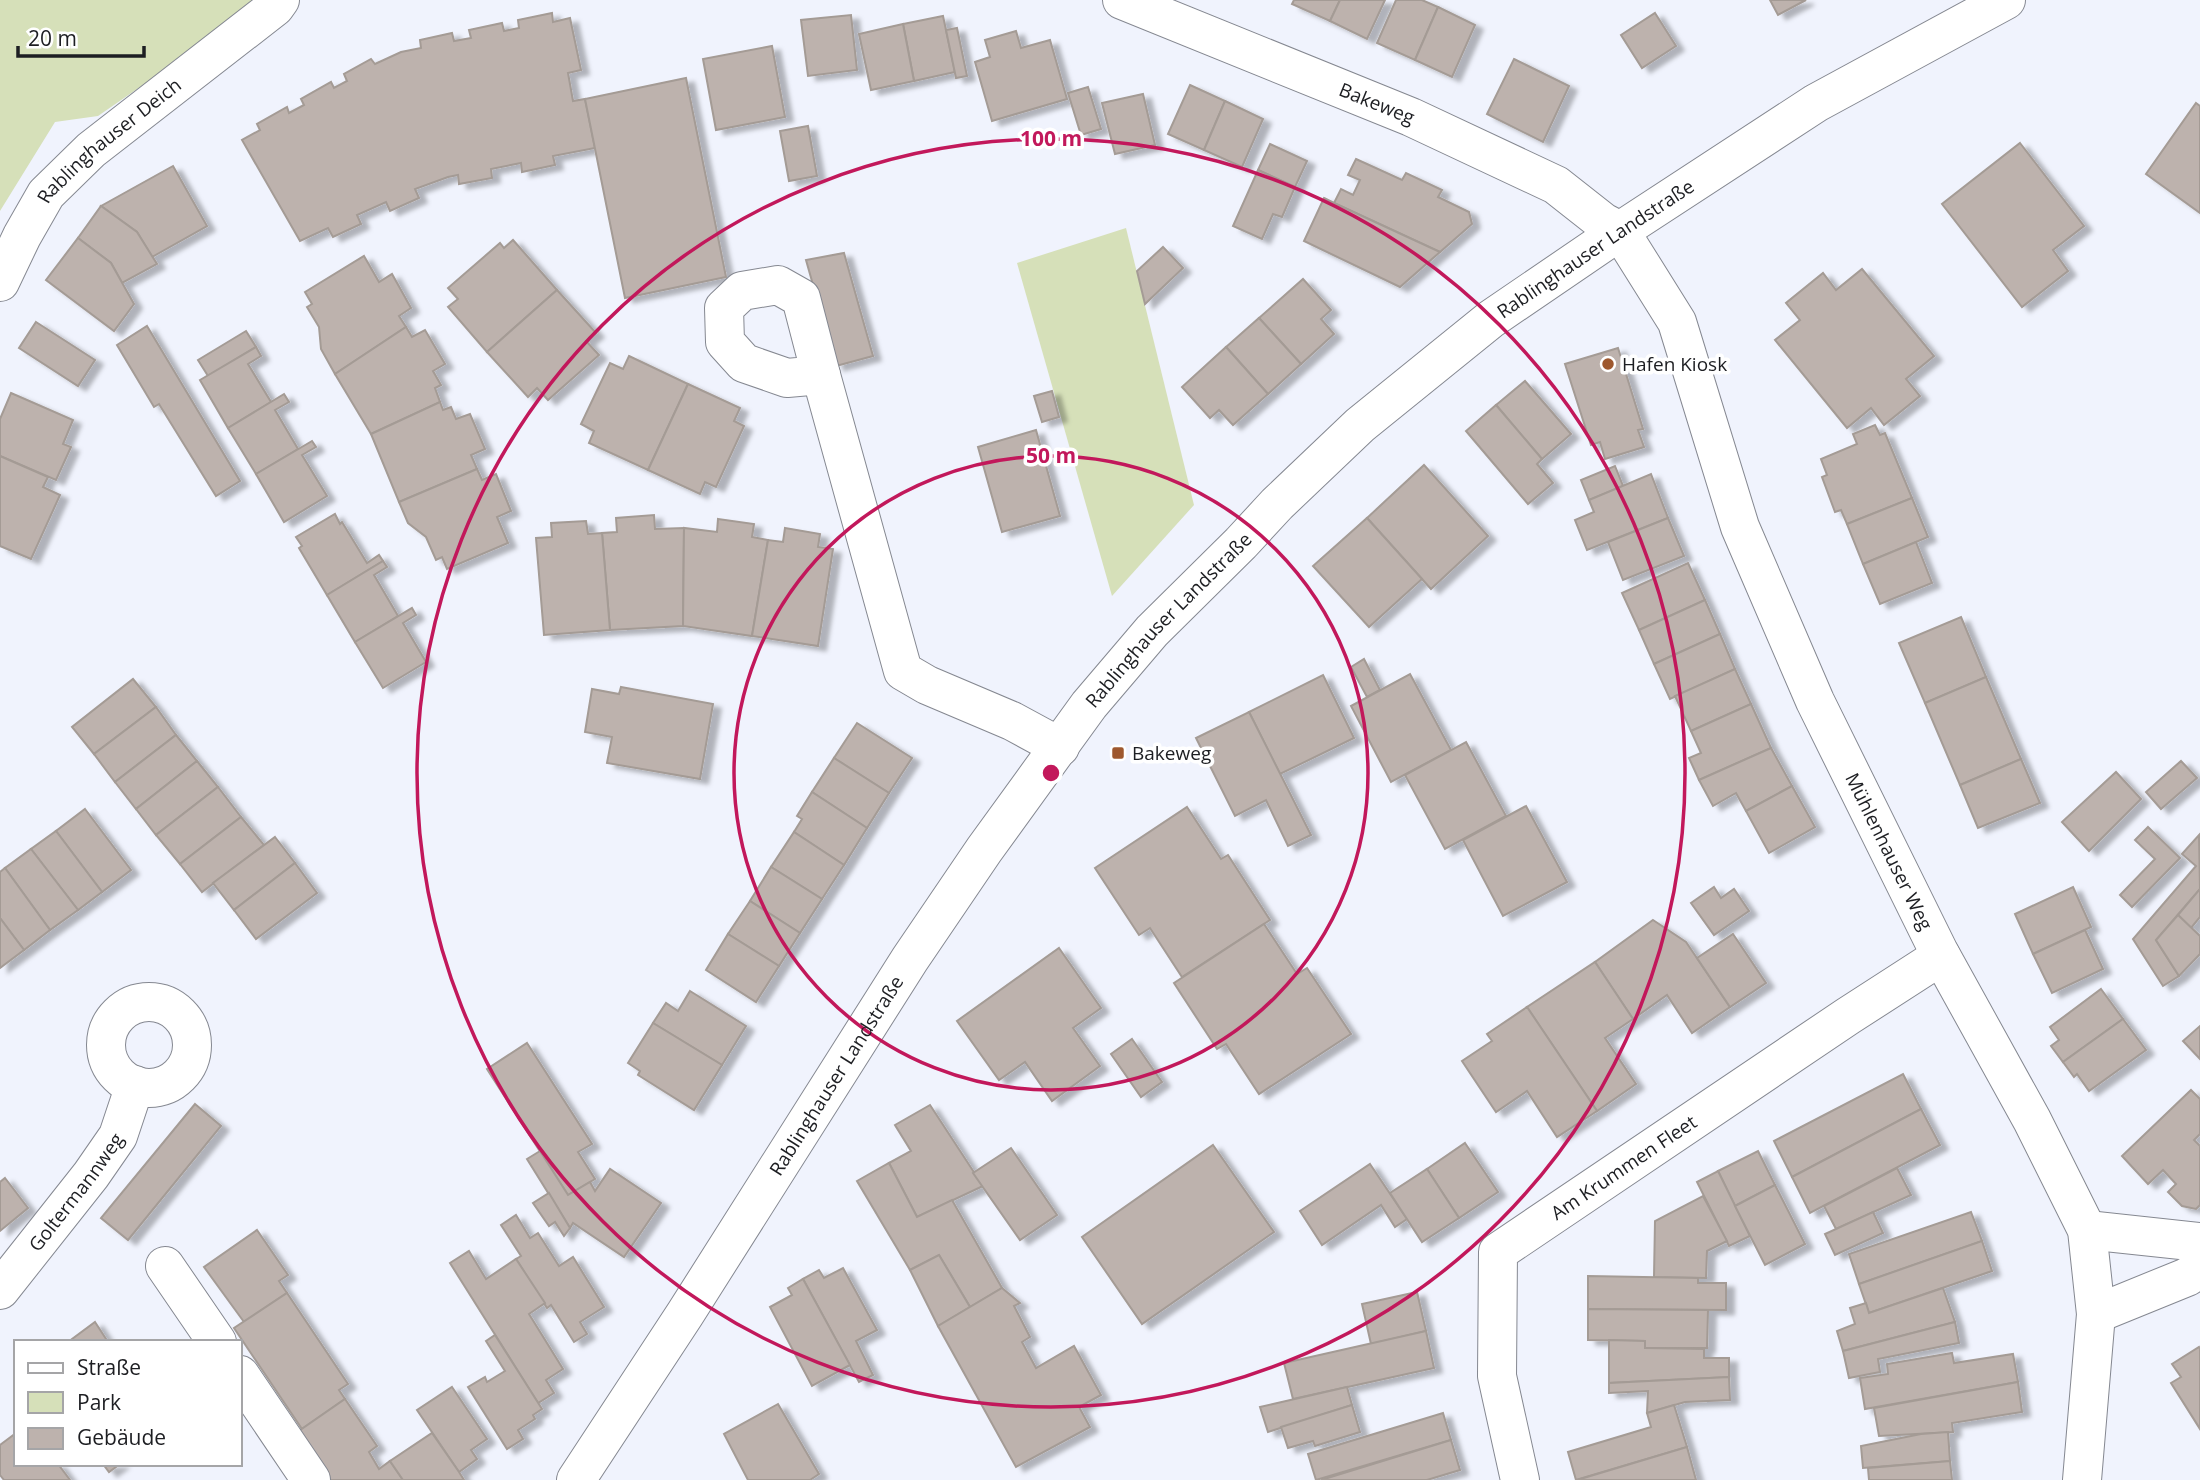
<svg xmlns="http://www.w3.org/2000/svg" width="2200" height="1480" font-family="'Open Sans',sans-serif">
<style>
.green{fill:#d6e0b9}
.building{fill:#bdb2ad;stroke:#a49b95;stroke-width:2;filter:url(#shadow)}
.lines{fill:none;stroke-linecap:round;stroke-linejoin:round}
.minor-casing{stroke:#858891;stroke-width:40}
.minor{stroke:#fff;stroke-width:38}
.ring{fill:none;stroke:#c2185b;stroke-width:3.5}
.poi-dot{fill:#9e582e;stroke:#fff;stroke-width:2.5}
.labels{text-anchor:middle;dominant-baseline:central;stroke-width:7;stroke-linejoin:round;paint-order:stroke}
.street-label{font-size:19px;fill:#1d1e22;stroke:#fff}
.poi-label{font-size:19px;fill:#1d1e22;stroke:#fff;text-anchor:start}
.centre{fill:#c2185b;stroke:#fff;stroke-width:3.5}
.ring-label{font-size:21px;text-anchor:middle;font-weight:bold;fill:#c2185b;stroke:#fff;stroke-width:7;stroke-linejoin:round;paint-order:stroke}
</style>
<defs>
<filter id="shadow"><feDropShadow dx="8" dy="4.5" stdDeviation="2" flood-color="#0004"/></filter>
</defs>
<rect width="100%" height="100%" fill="#f0f3fd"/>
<g class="green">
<path d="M0 0H255L169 67 98 116 55 122 0 211Z"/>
<path d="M1126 228 1194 505 1112 596 1017 263Z"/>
</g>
<g class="building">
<path d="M1294 0H1340L1330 21 1292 4Z"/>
<path d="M1340 0H1385L1367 39 1330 21Z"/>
<path d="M1396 0H1422L1438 7 1415 60 1377 43Z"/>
<path d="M1770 0H1806L1778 15Z"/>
<path d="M1438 7 1475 25 1452 77 1415 60Z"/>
<path d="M552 13 553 22 570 18 581 70 568 73 573 101 585 99 595 148 553 156 555 165 522 172 521 163 491 169 492 178 459 184 458 175 448 177 415 189 419 198 390 211 386 202 357 215 361 224 333 237 328 228 300 241 242 140 260 130 257 124 287 107 289 113 304 105 301 99 331 82 334 88 347 81 344 74 371 59 375 64 401 52 421 48 420 40 452 33 454 41 471 38 469 30 502 23 504 31 519 28 518 20Z"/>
<path d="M1655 13 1676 46 1642 68 1621 35Z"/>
<path d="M851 15 857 70 808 76 801 20Z"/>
<path d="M943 16 955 72 914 81 903 24Z"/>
<path d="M903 24 914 81 871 90 859 34Z"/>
<path d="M957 28 967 76 956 78 946 30Z"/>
<path d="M1016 31 1021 48 1050 40 1067 99 992 121 975 62 990 57 985 40Z"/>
<path d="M772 46 785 117 716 130 703 59Z"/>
<path d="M1514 59 1569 86 1543 142 1487 114Z"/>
<path d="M686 78 726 277 625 298 585 99Z"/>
<path d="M1190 85 1225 101 1204 150 1168 134Z"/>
<path d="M1088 87 1101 129 1081 135 1068 93Z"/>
<path d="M1143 94 1155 145 1115 154 1102 103Z"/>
<path d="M1225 101 1263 119 1242 167 1204 150Z"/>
<path d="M2196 103 2200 106V213L2146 174Z"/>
<path d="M808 126 817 176 789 181 780 131Z"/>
<path d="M2020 143 2084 226 2053 250 2068 271 2022 307 1942 204Z"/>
<path d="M1270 144 1307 161 1295 187 1258 170Z"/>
<path d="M1356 159 1402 180 1406 173 1442 190 1438 197 1469 212 1472 224 1440 252 1334 203 1341 189 1353 195 1360 180 1348 175Z"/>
<path d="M173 166 207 226 152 257 137 232 101 206Z"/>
<path d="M1258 170 1295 187 1282 217 1273 214 1262 239 1233 226Z"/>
<path d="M1324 198 1334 203 1440 252 1400 287 1304 241Z"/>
<path d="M101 206 137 232 157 264 122 283 111 263 78 238Z"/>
<path d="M78 238 111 263 134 304 114 331 46 280Z"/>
<path d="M513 240 557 290 487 352 448 307 458 299 448 288 500 243 504 248Z"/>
<path d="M1163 247 1183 268 1145 304 1137 271Z"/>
<path d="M844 253 873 356 836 366 806 260Z"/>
<path d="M364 256 379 282 392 274 411 308 399 316 406 327 335 374 321 349 319 327 307 307 312 304 305 292Z"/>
<path d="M1862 269 1934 356 1906 379 1920 396 1884 425 1871 408 1847 428 1775 340 1800 320 1786 303 1823 273 1836 290Z"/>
<path d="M1303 279 1331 310 1321 319 1334 334 1301 364 1259 318Z"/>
<path d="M557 290 596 333 586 341 599 355 548 400 537 388 528 397 487 352Z"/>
<path d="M1259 318 1301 364 1268 394 1226 347Z"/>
<path d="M36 322 95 360 78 386 19 348Z"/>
<path d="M147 326 240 481 216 496 159 404 154 407 117 345Z"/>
<path d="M406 327 412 337 425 330 445 364 433 371 441 385 435 388 440 402 371 434 335 374Z"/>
<path d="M246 331 256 347 208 376 198 360Z"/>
<path d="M256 347 261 356 248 364 271 402 228 428 200 380Z"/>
<path d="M1226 347 1268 394 1233 425 1219 410 1210 418 1182 387Z"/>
<path d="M1618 348 1643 429 1638 430 1644 447 1605 459 1600 442 1591 445 1565 364Z"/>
<path d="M629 356 688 384 648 470 589 443 594 431 581 424 610 363 623 369Z"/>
<path d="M1525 381 1571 434 1542 459 1496 405Z"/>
<path d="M688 384 740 408 734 421 744 426 716 487 705 482 700 494 648 470Z"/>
<path d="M1052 391 1059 417 1042 422 1034 396Z"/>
<path d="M11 393 73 420 63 444 71 447 56 480 0 456V419Z"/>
<path d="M284 394 289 402 275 410 298 449 256 474 228 428Z"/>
<path d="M440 402 443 410 451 407 456 419 470 414 485 449 471 455 477 469 399 502 371 434Z"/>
<path d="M1496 405 1542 459 1537 464 1553 483 1528 504 1466 431Z"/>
<path d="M1875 425 1880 435 1885 433 1912 498 1847 524 1841 510 1835 512 1822 477 1827 475 1821 459 1857 444 1853 434Z"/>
<path d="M1036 430 1060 516 1002 532 978 447Z"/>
<path d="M312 441 316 447 302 455 327 496 284 522 256 474Z"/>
<path d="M0 456 48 477 43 487 60 495 31 559 0 546Z"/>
<path d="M1424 465 1488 536 1431 589 1367 518Z"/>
<path d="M1615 466 1623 486 1589 500 1581 480Z"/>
<path d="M477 469 482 480 496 474 511 511 497 517 508 543 447 569 442 557 436 560 426 537 408 523 399 502Z"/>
<path d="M1651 474 1668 518 1587 550 1575 520 1594 512 1589 500Z"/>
<path d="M1912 498 1928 537 1863 564 1847 524Z"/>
<path d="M335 514 340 524 342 522 367 563 379 555 383 561 327 595 299 548 302 546 296 537Z"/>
<path d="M654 515 655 529 684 528 683 626 610 630 602 533 617 532 616 518Z"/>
<path d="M1367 518 1422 579 1369 627 1313 566Z"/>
<path d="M1668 518 1684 556 1623 580 1608 542Z"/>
<path d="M718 519 754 524 752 537 768 540 752 636 683 626 684 528 717 532Z"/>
<path d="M586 521 588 534 602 533 610 630 544 635 536 538 552 537 551 523Z"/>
<path d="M785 528 820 534 818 547 833 549 818 646 752 636 768 540 783 542Z"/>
<path d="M1916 542 1932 583 1880 604 1863 564Z"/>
<path d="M383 561 387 567 374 575 398 616 355 642 327 595Z"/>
<path d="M1688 563 1705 600 1639 630 1622 593Z"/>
<path d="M1705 600 1720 634 1654 664 1639 630Z"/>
<path d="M412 608 416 615 403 623 426 662 383 688 355 642Z"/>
<path d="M1961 617 1986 677 1925 703 1899 643Z"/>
<path d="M1720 634 1735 669 1670 699 1654 664Z"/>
<path d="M1364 659 1380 690 1367 697 1351 667Z"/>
<path d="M1735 669 1751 704 1691 731 1675 696Z"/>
<path d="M1410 674 1451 750 1391 782 1351 706Z"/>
<path d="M1323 675 1354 738 1280 774 1249 712Z"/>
<path d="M1986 677 2021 759 1960 785 1925 703Z"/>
<path d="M133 679 156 707 94 754 72 727Z"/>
<path d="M621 687 713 704 700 779 607 763 612 737 585 732 592 689 619 694Z"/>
<path d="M1751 704 1771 748 1699 780 1689 758 1701 753 1691 731Z"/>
<path d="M156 707 176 735 115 782 94 754Z"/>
<path d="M1249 712 1311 835 1288 846 1266 800 1235 816 1196 738Z"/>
<path d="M857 723 912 758 889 793 834 758Z"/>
<path d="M176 735 197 761 136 809 115 782Z"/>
<path d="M1466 742 1506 816 1445 849 1405 775Z"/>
<path d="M1771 748 1792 786 1746 811 1736 793 1713 806 1699 780Z"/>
<path d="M834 758 889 793 867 828 812 792Z"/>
<path d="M2021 759 2040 803 1978 828 1960 785Z"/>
<path d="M197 761 218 787 156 835 136 809Z"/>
<path d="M2181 761 2197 778 2161 809 2146 792Z"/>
<path d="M2116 772 2141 799 2089 851 2062 822Z"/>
<path d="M1792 786 1815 827 1769 853 1746 811Z"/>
<path d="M218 787 241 817 180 864 156 835Z"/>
<path d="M812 792 867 828 844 865 794 832 802 819 797 816Z"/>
<path d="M1526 806 1567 882 1503 916 1463 840Z"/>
<path d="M1187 807 1221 859 1228 855 1270 920 1182 977 1150 928 1139 935 1095 868Z"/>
<path d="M85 809 131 870 102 892 56 831Z"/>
<path d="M241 817 264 845 202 892 180 864Z"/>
<path d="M2148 827 2180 858 2132 907 2120 895 2155 859 2135 840Z"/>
<path d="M56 831 102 892 78 910 31 849Z"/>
<path d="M794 832 844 865 822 899 771 867Z"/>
<path d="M2199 835 2200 889 2156 940 2179 976 2163 986 2133 939 2196 866 2182 854Z"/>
<path d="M275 837 295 863 234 910 213 883Z"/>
<path d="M31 849 78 910 50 930 5 868Z"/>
<path d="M295 863 317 893 256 939 234 910Z"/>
<path d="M771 867 822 899 800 933 750 901Z"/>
<path d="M5 868 50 930 24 950 0 918V872Z"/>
<path d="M1714 887 1721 898 1734 889 1749 911 1714 935 1691 903Z"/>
<path d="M2073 887 2091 927 2033 954 2015 914Z"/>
<path d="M2200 889V917L2191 928 2178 915Z"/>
<path d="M750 901 800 933 779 966 728 934Z"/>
<path d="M2178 915 2200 936V954L2179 976 2156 940Z"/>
<path d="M0 918 24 950 0 968Z"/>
<path d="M1653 920 1686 942 1730 1007 1692 1033 1667 995 1633 1019 1595 962Z"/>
<path d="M1264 924 1297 974 1307 968 1351 1034 1259 1094 1226 1044 1217 1049 1174 983Z"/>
<path d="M2085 930 2103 969 2052 993 2033 954Z"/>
<path d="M728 934 779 966 756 1002 706 970Z"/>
<path d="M1733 934 1766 983 1730 1007 1697 958Z"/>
<path d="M1059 948 1101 1008 1073 1028 1100 1066 1052 1101 1025 1062 999 1080 957 1021Z"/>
<path d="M1595 962 1633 1019 1605 1038 1636 1084 1597 1111 1527 1007Z"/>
<path d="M2101 989 2123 1019 2063 1062 2051 1046 2059 1040 2050 1027Z"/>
<path d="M690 991 746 1026 722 1065 653 1023 666 1003 678 1011Z"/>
<path d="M1527 1007 1597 1111 1557 1137 1527 1091 1496 1112 1462 1061 1492 1041 1487 1034Z"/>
<path d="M2123 1019 2146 1050 2089 1091 2077 1074 2074 1077 2063 1062Z"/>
<path d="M653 1023 722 1065 694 1110 638 1075 640 1071 628 1063Z"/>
<path d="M2200 1026V1059L2183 1041Z"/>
<path d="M1132 1039 1162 1082 1141 1097 1111 1054Z"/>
<path d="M527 1043 592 1144 578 1152 595 1179 568 1195 487 1069Z"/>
<path d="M1903 1074 1921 1109 1792 1177 1774 1141Z"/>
<path d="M2191 1090 2200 1099V1134L2194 1140 2200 1146V1205L2196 1209 2182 1206 2168 1192 2176 1184 2163 1170 2148 1184 2122 1156Z"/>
<path d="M195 1104 221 1126 128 1240 101 1218Z"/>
<path d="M930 1105 983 1186 917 1217 889 1163 911 1151 895 1125Z"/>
<path d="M1921 1109 1940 1145 1810 1213 1792 1177Z"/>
<path d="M1465 1143 1498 1192 1459 1218 1427 1169Z"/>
<path d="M1213 1145 1274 1232 1142 1324 1082 1237Z"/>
<path d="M1011 1148 1057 1215 1020 1240 973 1173Z"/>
<path d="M540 1151 568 1195 590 1182 595 1191 610 1169 661 1203 624 1257 573 1223 570 1228 527 1159Z"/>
<path d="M1758 1151 1775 1185 1735 1206 1718 1171Z"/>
<path d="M889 1163 917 1217 952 1200 1002 1288 970 1307 939 1255 910 1270 857 1181Z"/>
<path d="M1370 1164 1407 1219 1395 1227 1381 1205 1322 1245 1300 1211Z"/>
<path d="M1897 1168 1911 1195 1836 1229 1824 1206Z"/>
<path d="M1427 1169 1459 1218 1422 1242 1390 1193Z"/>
<path d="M1718 1171 1750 1236 1729 1246 1697 1182Z"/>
<path d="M5 1178 28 1208 0 1231V1182Z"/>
<path d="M1775 1185 1805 1244 1765 1265 1735 1206Z"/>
<path d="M549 1193 570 1228 564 1236 555 1222 549 1226 533 1203Z"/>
<path d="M1703 1196 1727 1241 1707 1251 1706 1278 1654 1277 1655 1221Z"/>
<path d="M1873 1212 1883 1233 1835 1255 1825 1234Z"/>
<path d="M1971 1212 1982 1241 1859 1284 1849 1254Z"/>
<path d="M516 1215 530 1238 538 1233 559 1266 573 1257 604 1307 580 1322 587 1334 574 1342 551 1305 547 1308 516 1259 521 1256 501 1225Z"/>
<path d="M257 1230 288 1275 279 1281 287 1293 244 1322 204 1267Z"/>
<path d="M1982 1241 1992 1271 1869 1313 1859 1284Z"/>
<path d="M469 1251 486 1279 516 1259 545 1303 529 1314 563 1369 546 1380 554 1393 538 1403 450 1263Z"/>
<path d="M939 1255 970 1307 938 1326 910 1270Z"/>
<path d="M843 1268 877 1330 856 1341 873 1375 859 1382 803 1279 819 1270 824 1278Z"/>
<path d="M1588 1276 1698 1278V1283H1726V1310L1588 1309Z"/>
<path d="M803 1279 850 1365 812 1386 770 1307 792 1295 788 1288Z"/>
<path d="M1002 1288 1020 1303 1014 1306 1030 1337 1022 1342 1036 1368 1074 1346 1101 1395 1079 1407 1090 1427 1016 1467 938 1326Z"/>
<path d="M1943 1288 1955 1322 1843 1351 1837 1331 1855 1324 1850 1308 1866 1303 1869 1313Z"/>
<path d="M1417 1292 1426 1331 1371 1344 1362 1304Z"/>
<path d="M287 1293 348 1384 339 1390 345 1399 302 1429 234 1328Z"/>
<path d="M1588 1309 1708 1310 1707 1348H1645V1341L1588 1340Z"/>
<path d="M95 1322 108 1342H68Z"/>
<path d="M1955 1322 1959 1343 1878 1359 1880 1372 1849 1378 1843 1351Z"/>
<path d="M1426 1331 1434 1368 1293 1399 1284 1363Z"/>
<path d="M495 1335 542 1409 533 1415 535 1419 518 1430 523 1439 507 1449 468 1387 485 1377 487 1382 505 1371 486 1341Z"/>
<path d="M1609 1340 1645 1341V1348L1704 1349V1358H1729V1377L1609 1383Z"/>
<path d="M2199 1347 2200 1349V1429L2171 1383 2181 1377 2172 1364Z"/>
<path d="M1952 1353 1954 1363 2013 1354 2018 1382 1865 1409 1860 1378 1888 1374 1887 1364Z"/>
<path d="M1729 1377 1730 1400 1685 1402 1647 1413 1648 1391 1609 1393V1383Z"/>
<path d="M2018 1382 2022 1412 1952 1423 1953 1432 1879 1436 1874 1408Z"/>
<path d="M452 1387 487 1439 471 1450 477 1459 459 1472 417 1410Z"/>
<path d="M1347 1387 1352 1405 1268 1432 1260 1407Z"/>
<path d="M345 1399 377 1446 369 1452 379 1469 390 1461 403 1480H324L293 1435Z"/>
<path d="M778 1404 819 1474 810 1480H748L724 1434Z"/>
<path d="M1352 1405 1360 1432 1315 1446 1313 1441 1288 1448 1281 1427Z"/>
<path d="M1674 1405 1687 1447 1576 1480 1568 1452 1651 1427 1647 1413Z"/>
<path d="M1443 1413 1451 1440 1316 1480 1308 1454Z"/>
<path d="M1948 1432 1950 1461 1863 1468 1861 1446 1921 1434Z"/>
<path d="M16 1433V1464H58L70 1480H4L0 1475V1445Z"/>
<path d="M432 1433 459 1472 464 1480H403L390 1461Z"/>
<path d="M1451 1440 1460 1470 1427 1480H1321Z"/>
<path d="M1687 1447 1696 1480H1577Z"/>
<path d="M1950 1461 1952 1480H1869L1868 1468Z"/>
<path d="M103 1464H120L109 1472Z"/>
</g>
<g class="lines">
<defs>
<g id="minor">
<path id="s1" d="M1122 0 1411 117 1556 185 1603 222 1620 231 1677 322 1740 527 1815 701 1939 952 2032 1120 2087 1230 2096 1314 2082 1480"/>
<path id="s2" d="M0 282 22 236 46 194 91 150 275 7 280 0"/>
<path d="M778 285 801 298 821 375 787 378 744 363 725 342 724 308 742 291Z"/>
<path d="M821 375 903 671 927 685 1012 721 1060 747"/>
<circle cx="149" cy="1045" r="43"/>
<path d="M2087 1230 2200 1242"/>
<path d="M165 1266 217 1342"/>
<path id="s3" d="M0 1290 91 1175 118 1136 135 1085"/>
<path d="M2096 1314 2187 1277 2200 1269"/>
<path d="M240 1375 311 1480"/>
<path id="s4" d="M576 1480 685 1314 910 959 984 850 1089 705 1152 631 1241 543 1277 504 1360 425 1491 319 1620 231 1816 103 2006 0"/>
<path id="s5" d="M1520 1480 1497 1376 1498 1252 1848 1016 1941 956"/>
</g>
</defs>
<use href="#minor" class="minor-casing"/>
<use href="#minor" class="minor"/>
</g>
<g class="ring">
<circle cx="1051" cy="773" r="317"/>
<circle cx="1051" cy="773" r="634"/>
</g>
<g class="poi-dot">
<circle cx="1608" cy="364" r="7"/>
<rect x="1111" y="746" width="14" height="14" rx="3.5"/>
</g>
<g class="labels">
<g class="street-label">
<text stroke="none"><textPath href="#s1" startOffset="275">Bakeweg</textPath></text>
<text stroke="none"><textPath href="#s2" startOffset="182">Rablinghauser Deich</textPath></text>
<text stroke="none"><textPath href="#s4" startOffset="1614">Rablinghauser Landstraße</textPath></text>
<text stroke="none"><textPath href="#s4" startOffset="1046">Rablinghauser Landstraße</textPath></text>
<text stroke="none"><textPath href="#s1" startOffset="1230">Mühlenhauser Weg</textPath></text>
<text stroke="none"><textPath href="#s4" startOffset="481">Rablinghauser Landstraße</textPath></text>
<text stroke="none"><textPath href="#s5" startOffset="382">Am Krummen Fleet</textPath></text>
<text stroke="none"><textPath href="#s3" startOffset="124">Goltermannweg</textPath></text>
</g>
<g class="poi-label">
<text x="1622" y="364">Hafen Kiosk</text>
<text x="1132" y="753">Bakeweg</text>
</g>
</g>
<circle cx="1051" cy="773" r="10" class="centre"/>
<g class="ring-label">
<text x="1051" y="146">100 m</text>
<text x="1051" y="463">50 m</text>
</g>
<rect x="14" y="1340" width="228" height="126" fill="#ffffff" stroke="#a5a5a7" stroke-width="2"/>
<rect x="28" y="1363" width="35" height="10" fill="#ffffff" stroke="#a5a5a7" stroke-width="2"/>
<text x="77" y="1375" font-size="21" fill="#1d1e22">Straße</text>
<rect x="28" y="1392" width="35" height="21" fill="#d6e0b9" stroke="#a5a5a7" stroke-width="2"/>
<text x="77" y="1410" font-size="21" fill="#1d1e22">Park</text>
<rect x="28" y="1428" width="35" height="21" fill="#bdb2ad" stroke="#a5a5a7" stroke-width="2"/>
<text x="77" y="1445" font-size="21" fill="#1d1e22">Gebäude</text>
<path d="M18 46v10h126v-10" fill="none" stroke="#1d1e22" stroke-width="3.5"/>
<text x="28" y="46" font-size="21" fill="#1d1e22" stroke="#ffffff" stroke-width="5" paint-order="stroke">20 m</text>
</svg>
